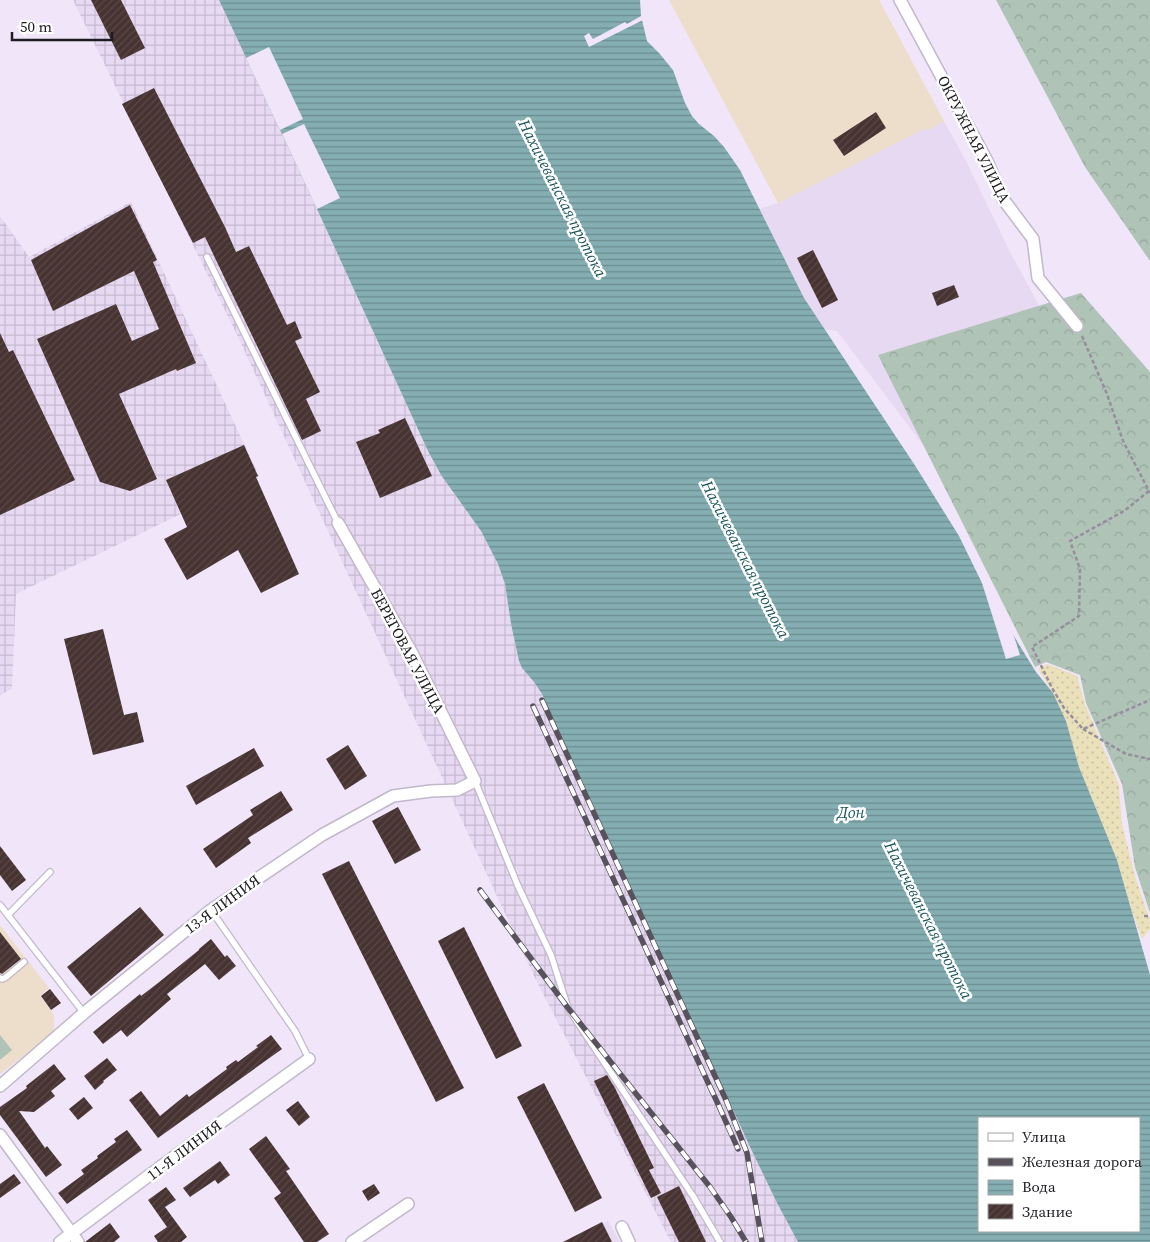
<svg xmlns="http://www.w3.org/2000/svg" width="1150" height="1242" font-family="'Source Serif 4',serif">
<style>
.built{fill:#e8d9f3}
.industrial{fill:url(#industrial-grid)}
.education{fill:#eddecb}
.forest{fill:url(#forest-crowns)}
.sand{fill:url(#sand-dots)}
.garden{fill:#afc3b7}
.water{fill:url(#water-rules);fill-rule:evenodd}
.pier{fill:#f0e5f9}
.building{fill:url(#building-hatch)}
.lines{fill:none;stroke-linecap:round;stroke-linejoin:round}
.service-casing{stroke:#c2b8cb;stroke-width:8}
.minor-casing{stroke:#c2b8cb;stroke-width:14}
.path{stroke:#968e9c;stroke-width:2.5;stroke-dasharray:4 2.5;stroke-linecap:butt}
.service{stroke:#fff;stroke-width:5.5}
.minor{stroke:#fff;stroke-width:11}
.rail-casing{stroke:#57525c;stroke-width:5.5}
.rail{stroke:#fff;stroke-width:4;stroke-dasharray:11;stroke-linecap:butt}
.labels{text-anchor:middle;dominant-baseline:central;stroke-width:5;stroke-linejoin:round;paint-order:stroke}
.street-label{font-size:15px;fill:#1e1b21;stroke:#fff}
.water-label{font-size:16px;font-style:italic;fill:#1c575c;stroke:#fff}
</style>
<defs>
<pattern id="industrial-grid" width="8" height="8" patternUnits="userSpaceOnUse" patternTransform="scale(1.25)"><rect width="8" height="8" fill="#e8d9f3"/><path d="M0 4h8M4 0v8" fill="none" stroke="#c7bad0"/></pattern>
<pattern id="forest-crowns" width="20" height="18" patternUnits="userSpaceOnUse" patternTransform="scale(1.25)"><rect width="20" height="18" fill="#afc3b7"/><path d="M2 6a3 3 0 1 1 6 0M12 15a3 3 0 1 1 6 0" fill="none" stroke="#96a79d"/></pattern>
<pattern id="sand-dots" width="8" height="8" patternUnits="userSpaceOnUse" patternTransform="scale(1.25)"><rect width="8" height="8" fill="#eae1bb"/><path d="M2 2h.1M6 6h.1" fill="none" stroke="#c8c0a0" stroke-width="1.8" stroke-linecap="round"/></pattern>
<pattern id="water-rules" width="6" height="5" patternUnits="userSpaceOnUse" patternTransform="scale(1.25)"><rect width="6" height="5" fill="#84aeb2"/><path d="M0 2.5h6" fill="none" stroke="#6b8d90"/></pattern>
<pattern id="building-hatch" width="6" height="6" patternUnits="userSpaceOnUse" patternTransform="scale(1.25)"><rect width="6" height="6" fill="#473432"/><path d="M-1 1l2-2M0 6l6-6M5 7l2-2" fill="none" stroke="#594847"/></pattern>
</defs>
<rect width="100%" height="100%" fill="#f0e5f9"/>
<g class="built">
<path d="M944 121 966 161 1010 252 1140 491 1005 554 837 331 823 329 804 298 760 209 778 203 924 129 928 130Z"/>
<path d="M608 1221 620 1242H575V1236Z"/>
</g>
<g class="industrial">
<path d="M73 0H219L317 209 428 451 441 475 481 531 498 564 505 584 511 624 519 661 522 668 534 682 542 694 751 1149 777 1203 798 1242H671L534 976 238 337Z"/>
<path d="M131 202 259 476 16 594 12 689 0 695V216L29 257Z"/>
</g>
<g class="education">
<path d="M669 0H879L944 121 928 130 924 129 778 203Z"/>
<path d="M0 925 49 988 40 996 54 1015V1032L0 1074Z"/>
</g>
<g class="forest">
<path d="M996 0H1150V261L1085 167Z"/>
<path d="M1081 293 1150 372V913L1135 867 1122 784 1086 703 1080 675 1046 662 1035 667 878 355Z"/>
</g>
<path class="sand" d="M1047 664 1077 676 1085 704 1119 785 1122 824 1135 876 1150 921V929L1142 939 1132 911 1117 860 1079 767 1066 721 1053 693 1038 669Z"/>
<path class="garden" d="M0 1035 12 1050 0 1060Z"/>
<path class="water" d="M219 0H640L641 16 647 41 659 53 673 70 685 103 692 116 699 124 714 136 724 147 740 170 804 298 916 467 959 536 982 583 1026 656 1036 672 1053 693 1066 721 1079 767 1117 860 1150 975V1242H798L777 1203 751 1149 542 694 534 682 522 668 519 661 511 624 505 584 498 564 481 531 441 475 428 451 317 209ZM979 1118H1139V1231H979Z"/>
<g class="pier">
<path d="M641 16 643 20 589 47 584 36 589 33 593 39 625 22 627 24Z"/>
<path d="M269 47 303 119 280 130 246 58Z"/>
<path d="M304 124 340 198 317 209 282 134Z"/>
<path d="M984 582 1010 624 1020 655 1006 659 982 583Z"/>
</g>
<g class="building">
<path d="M91 0H121L145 48 121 60Z"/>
<path d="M154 88 225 227 236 252 249 246 287 325 295 321 302 338 295 341 320 392 306 399 321 431 302 440 205 237 193 243 122 104Z"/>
<path d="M876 112 886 128 844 156 833 140Z"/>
<path d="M130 205 157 260 153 262 196 363 177 371 176 369 119 394 157 479 130 491 100 482 37 339 116 304 132 341 159 329 134 271 53 311 31 260Z"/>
<path d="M813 250 838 300 822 308 797 258Z"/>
<path d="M954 285 959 297 937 306 932 293Z"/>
<path d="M0 333 9 352 13 350 75 480 0 515Z"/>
<path d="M405 418 432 476 380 498 356 442 380 433 378 430Z"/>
<path d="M244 445 258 476 256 477 299 574 261 593 238 550 187 580 164 539 187 527 166 480Z"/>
<path d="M103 629 124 715 137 712 144 742 93 755 64 639Z"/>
<path d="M348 745 367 776 345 790 326 759Z"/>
<path d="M254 748 264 766 196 805 186 786Z"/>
<path d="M281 791 293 810 248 838 251 843 216 868 203 849 253 815 250 810Z"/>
<path d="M398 807 421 850 395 864 372 821Z"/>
<path d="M0 846 26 880 12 891 0 875Z"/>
<path d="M349 861 464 1088 436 1102 322 874Z"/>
<path d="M140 907 164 935 91 996 67 967Z"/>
<path d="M464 927 522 1046 496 1059 438 941Z"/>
<path d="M0 932 21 959 2 974 0 973Z"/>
<path d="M211 939 225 957 227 955 236 966 219 980 205 964 167 994 171 999 127 1037 121 1030 103 1044 93 1032 140 994 141 996 158 983 199 950V949Z"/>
<path d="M50 989 61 1003 51 1010 41 996Z"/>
<path d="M271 1035 282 1049 158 1138 129 1100 141 1091 160 1116 187 1094 189 1097 227 1069 226 1067 236 1060 238 1062 258 1047 256 1046Z"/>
<path d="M107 1058 117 1070 103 1081 104 1082 95 1090 84 1076Z"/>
<path d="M54 1064 66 1079 51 1091 55 1096 34 1112 19 1111 45 1148 47 1146 62 1165 46 1177 0 1115V1107L27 1088 26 1086Z"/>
<path d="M607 1075 615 1088 654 1168 649 1170 661 1193 651 1198 594 1081Z"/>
<path d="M544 1083 602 1198 575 1212 517 1097Z"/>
<path d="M84 1097 93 1108 78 1120 69 1109Z"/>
<path d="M298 1101 310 1117 299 1126 286 1110Z"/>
<path d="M127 1130 142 1150 67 1204 58 1193 84 1174 81 1170 98 1158 97 1156 116 1142 114 1139Z"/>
<path d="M266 1136 290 1169 286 1171 329 1234 317 1242H304L274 1198 281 1193 249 1149Z"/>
<path d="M220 1161 230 1175 218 1184 215 1180 190 1197 183 1188Z"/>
<path d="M14 1174 21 1183 0 1198V1184Z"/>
<path d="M374 1184 380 1193 368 1201 362 1191Z"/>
<path d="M679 1186 706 1242H679L657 1197Z"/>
<path d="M166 1187 176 1200 165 1207 187 1237 181 1242H158L154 1236 167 1227 148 1200Z"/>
<path d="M602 1222 612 1242H563Z"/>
<path d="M110 1223 120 1237 114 1242H85Z"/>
</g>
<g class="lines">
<defs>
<g id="service">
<path d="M207 257 338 523"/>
<path d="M475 781 518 886 551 955 568 1008 693 1196 720 1242"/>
<path d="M0 905 84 1013"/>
<path d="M211 910 295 1031 309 1059"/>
<path d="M8 915 50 872"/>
<path d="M0 978 2 979 5 978 24 962"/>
</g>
<g id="minor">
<path d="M900 0 987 161 1003 199 1033 239 1038 278 1077 326"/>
<path d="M0 1086 84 1013 211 910 322 835 393 796 431 791 457 790 475 781 412 653 338 523"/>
<path d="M0 1135 78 1242"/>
<path d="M622 1227 629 1242"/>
<path d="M60 1242 191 1144 309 1059"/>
<path d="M352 1242 408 1204"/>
</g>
</defs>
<use href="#service" class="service-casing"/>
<use href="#minor" class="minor-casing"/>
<g class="path">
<path d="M1082 336 1107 394 1123 441 1150 493"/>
<path d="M1149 491 1124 511 1070 541 1080 569 1079 616 1032 647 1052 688 1064 708 1083 729 1150 700"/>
<path d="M1083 729 1126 754 1150 759"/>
<path d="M1144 916H1150"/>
</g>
<use href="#service" class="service"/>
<use href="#minor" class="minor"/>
<defs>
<g id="rail">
<path d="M542 700 726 1100 747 1153 762 1242"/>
<path d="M533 706 718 1104 738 1149"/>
<path d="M480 890 568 1008 710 1187 731 1217 746 1242"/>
</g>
</defs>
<use href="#rail" class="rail-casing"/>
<use href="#rail" class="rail"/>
</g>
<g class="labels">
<g class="street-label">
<text transform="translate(974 139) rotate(63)">ОКРУЖНАЯ УЛИЦА</text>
<text transform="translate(408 651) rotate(62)">БЕРЕГОВАЯ УЛИЦА</text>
<text transform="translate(222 904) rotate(-36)">13-Я ЛИНИЯ</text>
<text transform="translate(184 1150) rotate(-37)">11-Я ЛИНИЯ</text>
</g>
<g class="water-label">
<text transform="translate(563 198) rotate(63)">Нахичеванская протока</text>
<text transform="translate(746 559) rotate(63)">Нахичеванская протока</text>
<text x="851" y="812">Дон</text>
<text transform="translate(929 920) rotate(63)">Нахичеванская протока</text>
</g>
</g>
<rect x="978" y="1117" width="162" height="115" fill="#ffffff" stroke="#a5a4a6"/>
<rect x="988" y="1133" width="25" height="8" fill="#ffffff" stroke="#a5a4a6"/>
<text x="1022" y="1142" font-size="15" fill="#1e1b21">Улица</text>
<rect x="988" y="1158" width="25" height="8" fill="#57525c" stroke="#a5a4a6"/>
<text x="1022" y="1167" font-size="15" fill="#1e1b21">Железная дорога</text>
<rect x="988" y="1180" width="25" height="15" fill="url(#water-rules)" stroke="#a5a4a6"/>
<text x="1022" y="1192" font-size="15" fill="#1e1b21">Вода</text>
<rect x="988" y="1204" width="25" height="15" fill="url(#building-hatch)" stroke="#a5a4a6"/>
<text x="1022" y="1217" font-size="15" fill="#1e1b21">Здание</text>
<path d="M12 32v8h100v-8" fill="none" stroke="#1e1b21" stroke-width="2.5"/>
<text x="20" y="32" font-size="15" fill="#1e1b21" stroke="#ffffff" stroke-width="4" paint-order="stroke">50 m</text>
</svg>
